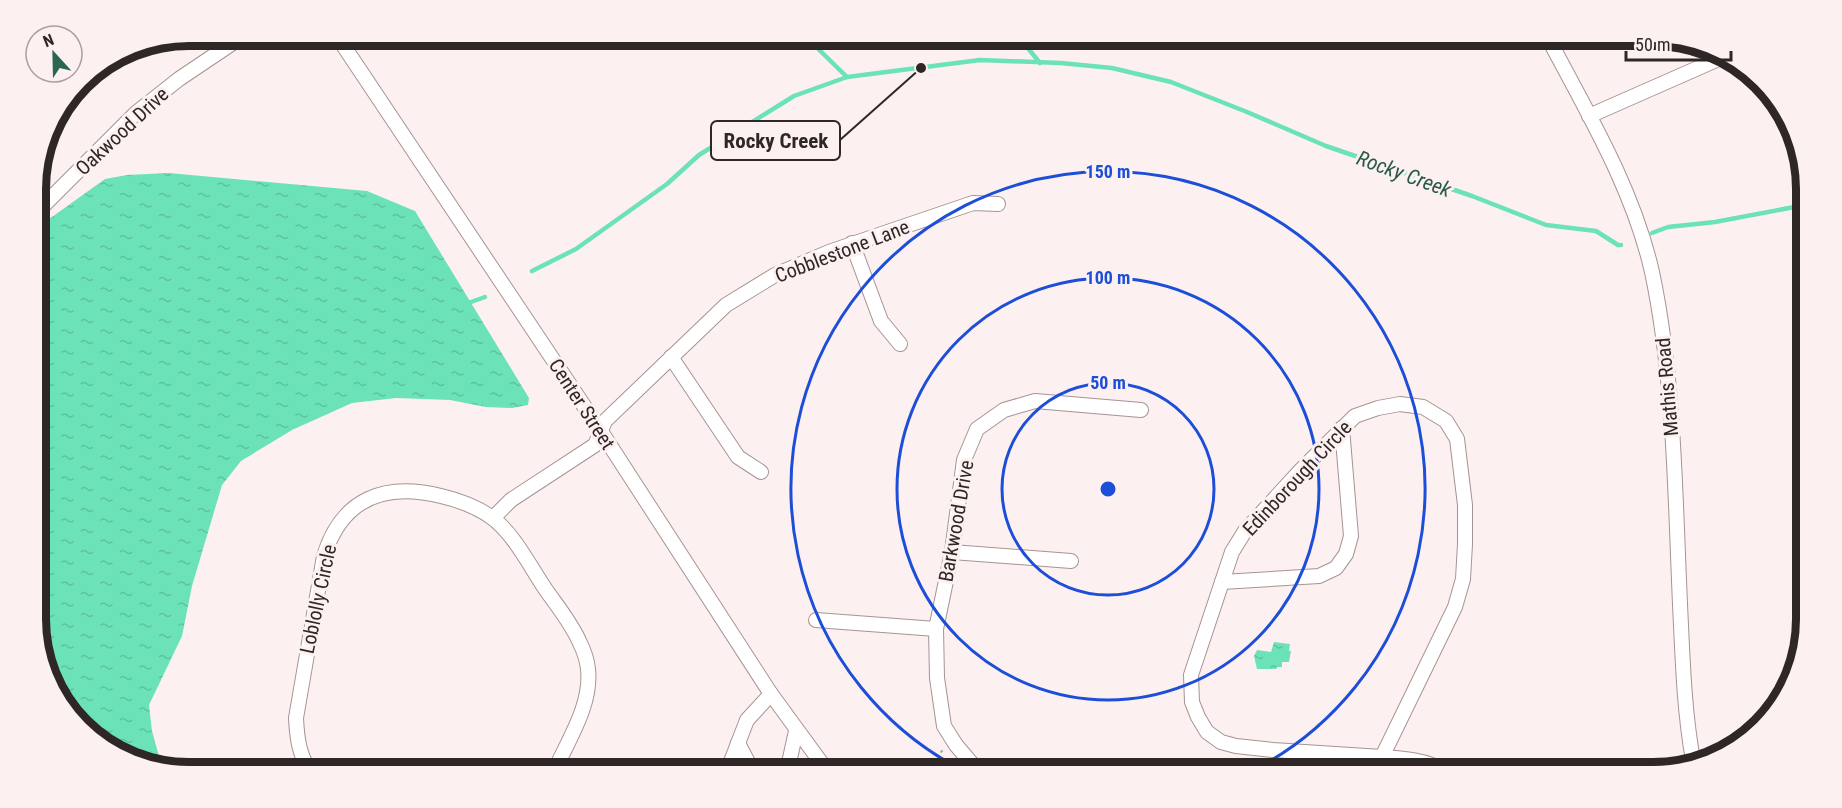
<svg xmlns="http://www.w3.org/2000/svg" width="1842" height="808" font-family="'Roboto Condensed',sans-serif">
<style>
.water{fill:url(#water-ripples)}
.lines{fill:none;stroke-linecap:round;stroke-linejoin:round}
.stream{stroke:#6be2b7;stroke-width:4.5}
.minor-casing{stroke:#a69494;stroke-width:16}
.path{stroke:#ada4a3;stroke-width:2;stroke-dasharray:3 3;stroke-linecap:butt}
.minor{stroke:#fff;stroke-width:14}
.ring{fill:none;stroke:#1d4ed8;stroke-width:3}
.labels{text-anchor:middle;dominant-baseline:central;stroke-width:6;stroke-linejoin:round;paint-order:stroke}
.street-label{font-size:20px;fill:#2e2726;stroke:#fcf1f0}
.water-label{font-size:21px;font-style:italic;fill:#295a48;stroke:#fcf1f0}
.rim{fill:none;stroke:#2e2726;stroke-width:8}
.centre{fill:#1d4ed8;stroke:#fcf1f0;stroke-width:3}
.ring-label{font-size:18px;text-anchor:middle;font-weight:bold;fill:#1d4ed8;stroke:#fcf1f0;stroke-width:6;stroke-linejoin:round;paint-order:stroke}
.leader{fill:none;stroke:#2e2726;stroke-width:2}
.callout-dot{fill:#2e2726;stroke:#fcf1f0;stroke-width:2}
.callout{fill:#fcf1f0;stroke:#2e2726;stroke-width:2}
.callout-label{font-size:21px;text-anchor:middle;font-weight:bold;fill:#2e2726}
</style>
<defs>
<pattern id="water-ripples" width="26" height="14" patternUnits="userSpaceOnUse" patternTransform="scale(1.5)"><rect width="26" height="14" fill="#6be2b7"/><path d="M2 4q2-2 4 0t4 0M15 11q2-2 4 0t4 0" fill="none" stroke="#5dc29d"/></pattern>
</defs>
<rect width="100%" height="100%" fill="#fcf1f0"/>
<g class="water">
<path d="M169 173 367 191 415 211 529 398 528 405 512 408 486 407 450 400 396 398 352 403 292 430 241 461 222 485 192 586 182 636 149 705 152 731 162 767 131 760 68 712 37 639V492L47 460 50 433 42 233 45 222 105 179 127 175Z"/>
<path d="M1274 642 1290 644 1289 651H1291L1289 662H1282V667H1277L1276 669H1257L1254 656 1257 650 1271 652Z"/>
</g>
<g class="lines">
<g class="stream">
<path d="M805 36 847 77"/>
<path d="M1018 36 1040 63"/>
<path d="M1652 233 1668 227 1715 222 1805 205"/>
<path d="M532 271 576 249 667 184 699 155 794 96 847 77 980 60 1061 63 1112 68 1171 82 1247 112 1326 146 1472 196 1546 225 1596 231 1618 245H1621"/>
<path d="M471 302 485 297"/>
</g>
<defs>
<g id="minor">
<path d="M337 36 602 433 771 694 828 772"/>
<path d="M1547 36C1587 112 1633 188 1652 272 1676 385 1675 509 1681 625 1683 670 1685 716 1693 760"/>
<path d="M1589 116 1723 57"/>
<path d="M36 213 136 113 179 79 243 36"/>
<path d="M852 243 881 321 900 344"/>
<path d="M671 357 738 457 761 472"/>
<path d="M1400 404 1423 407 1446 421 1457 439 1465 505V544L1463 579 1455 607 1382 757 1273 750 1236 746 1221 742 1207 732 1198 717 1192 702 1191 675 1232 552 1245 531 1300 471 1355 416 1378 408Z"/>
<path d="M493 518 511 500 595 445 605 421 726 305 775 275 829 252 973 203 998 204"/>
<path d="M952 552 1071 561"/>
<path d="M1222 582 1319 576 1336 568 1346 554 1351 536 1342 428"/>
<path d="M816 620 936 629"/>
<path d="M738 743 753 772"/>
<path d="M1382 757C1399 758 1431 760 1444 772"/>
<path d="M311 772C299 756 297 738 296 718L324 556C342 498 385 482 441 496 458 500 477 507 491 517 513 532 531 568 546 590 558 607 572 624 580 643 584 651 587 660 588 669 592 705 568 740 554 772"/>
<path d="M727 772 747 720 771 694"/>
<path d="M787 772 796 731"/>
<path d="M979 772 956 745 944 726 937 678 936 629 952 552 964 460 977 429 1004 410 1035 401 1141 410"/>
</g>
</defs>
<use href="#minor" class="minor-casing"/>
<path class="path" d="M918 772 925 768 943 750"/>
<use href="#minor" class="minor"/>
</g>
<g class="ring">
<circle cx="1108" cy="489" r="106"/>
<circle cx="1108" cy="489" r="211"/>
<path d="M964 771A317 317 0 1 1 1252 771"/>
</g>
<g class="labels">
<g class="street-label">
<text transform="translate(122 131) rotate(-43)">Oakwood Drive</text>
<text transform="translate(842 251) rotate(-21)">Cobblestone Lane</text>
<text transform="translate(1667 387) rotate(-95)">Mathis Road</text>
<text transform="translate(582 404) rotate(57)">Center Street</text>
<text transform="translate(1297 478) rotate(-47)">Edinborough Circle</text>
<text transform="translate(956 521) rotate(-80)">Barkwood Drive</text>
<text transform="translate(318 599) rotate(-78)">Loblolly Circle</text>
</g>
<g class="water-label">
<text transform="translate(1404 174) rotate(20)">Rocky Creek</text>
</g>
</g>
<path d="M0 0H1842V808H0ZM189 46H1653A143 143 0 0 1 1796 189V619A143 143 0 0 1 1653 762H189A143 143 0 0 1 46 619V189A143 143 0 0 1 189 46Z" fill="#fcf1f0" fill-rule="evenodd"/>
<path class="rim" d="M189 46H1653A143 143 0 0 1 1796 189V619A143 143 0 0 1 1653 762H189A143 143 0 0 1 46 619V189A143 143 0 0 1 189 46Z"/>
<circle cx="1108" cy="489" r="9" class="centre"/>
<g class="ring-label">
<text x="1108" y="178">150 m</text>
<text x="1108" y="284">100 m</text>
<text x="1108" y="389">50 m</text>
</g>
<path class="leader" d="M921 68L840 140"/>
<circle class="callout-dot" cx="921" cy="68" r="6"/>
<rect class="callout" x="711" y="121" width="129" height="39" rx="6"/>
<g class="callout-label">
<text x="776" y="148">Rocky Creek</text>
</g>
<g transform="translate(54 54) rotate(338)"><circle r="28" fill="#fcf1f0" stroke="#aaa09f" stroke-width="1.5"/>
<path d="M0-4.5L10 22L0 15L-10 22Z" fill="#2a6651"/>
<text y="-9" font-size="16" font-weight="bold" text-anchor="middle" fill="#2e2726">N</text>
</g>
<path d="M1626 51v9h105v-9" fill="none" stroke="#2e2726" stroke-width="3"/>
<text x="1635" y="51" font-size="18" fill="#2e2726" stroke="#fcf1f0" stroke-width="4.5" paint-order="stroke">50 m</text>
</svg>
